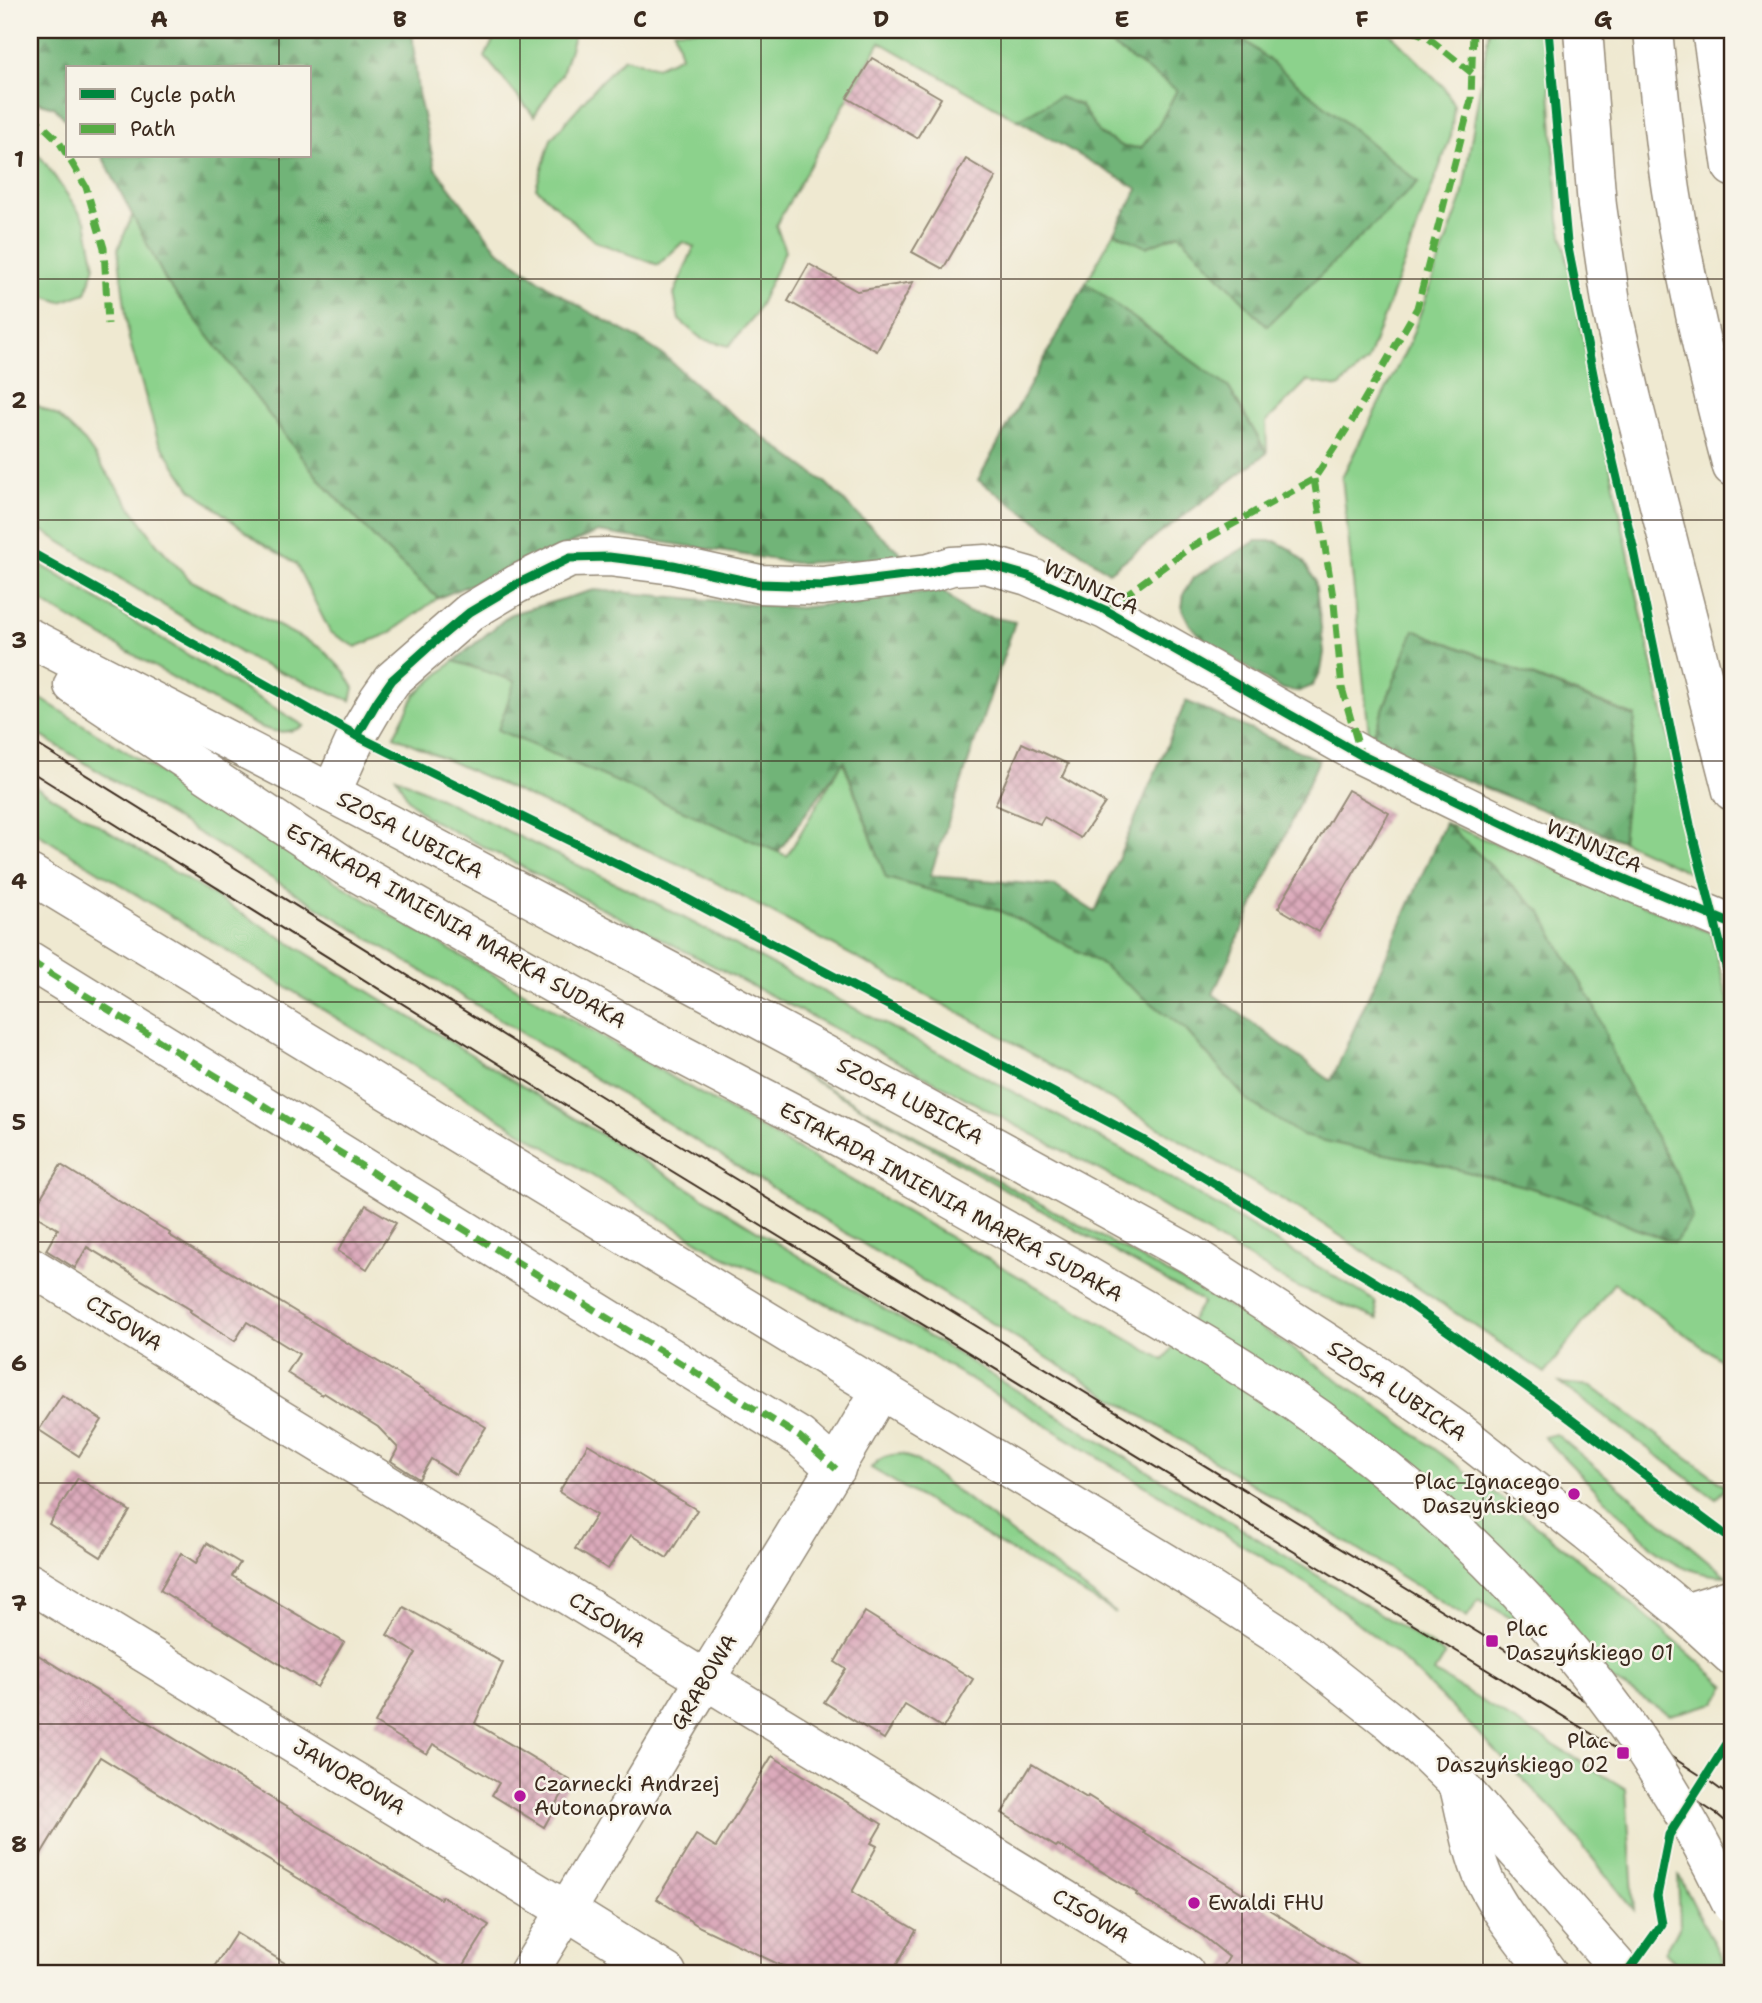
<svg xmlns="http://www.w3.org/2000/svg" width="1762" height="2003" font-family="'Shantell Sans',sans-serif">
<style>
.grass{fill:#8cd28c;stroke:#647e55;stroke-width:2}
.forest{fill:url(#forest-firs);stroke:#566f4b;stroke-width:2}
.building{fill:url(#building-cross-hatch)}
.lines{fill:none;stroke-linecap:round;stroke-linejoin:round}
.minor-casing{stroke:#958a78;stroke-width:41}
.major-casing{stroke:#958a78;stroke-width:41}
.minor{stroke:#fff;stroke-width:38}
.major{stroke:#fff;stroke-width:38}
.tram{stroke:#3b2a1e;stroke-width:2}
.major-bridge-casing{stroke:#958a78;stroke-width:41;stroke-linecap:butt}
.major-bridge{stroke:#fff;stroke-width:38}
.quiet{stroke:#55ab43;stroke-width:7;stroke-dasharray:14 7;stroke-linecap:butt}
.cycleway-casing{stroke:#f7f3e8;stroke-width:13}
.cycleway{stroke:#00873e;stroke-width:9}
.grid{fill:none;stroke:#3b2a1e;stroke-width:2;stroke-opacity:0.55}
.poi-dot{fill:#b5179e;stroke:#f7f3e8;stroke-width:2.5}
.labels{text-anchor:middle;dominant-baseline:central;stroke-width:5;stroke-linejoin:round;paint-order:stroke}
.street-label{font-size:21px;fill:#3b2a1e;stroke:#f7f3e8}
.poi-label{font-size:21px;fill:#3b2a1e;stroke:#f7f3e8;text-anchor:start}
.neatline{fill:none;stroke:#3b2a1e;stroke-width:2.5}
.grid-label{font-size:23px;text-anchor:middle;font-weight:bold;fill:#3b2a1e}
</style>
<defs>
<pattern id="forest-firs" width="22" height="20" patternUnits="userSpaceOnUse" patternTransform="scale(1.75)"><rect width="22" height="20" fill="#71b478"/><path d="M5 1l3.5 6h-7zM16 11l3.5 6h-7z" fill="#5e9362"/></pattern>
<pattern id="building-cross-hatch" width="8" height="8" patternUnits="userSpaceOnUse" patternTransform="scale(1.75)"><rect width="8" height="8" fill="#dbaabb"/><path d="M0 0l8 8M0 8l8-8" fill="none" stroke="#b38b97"/></pattern>
</defs>
<rect width="100%" height="100%" fill="#f7f3e8"/>
<filter id="ink" filterUnits="userSpaceOnUse"><feTurbulence type="fractalNoise" baseFrequency=".0143" numOctaves="2"/><feDisplacementMap in="SourceGraphic" scale="14" xChannelSelector="R" yChannelSelector="G"/><feConvolveMatrix kernelMatrix="1 2 1 2 8 2 1 2 1" color-interpolation-filters="sRGB"/></filter>
<filter id="wash" filterUnits="userSpaceOnUse"><feTurbulence type="fractalNoise" baseFrequency=".00686" numOctaves="4" result="noise"/><feDisplacementMap in="SourceGraphic" scale="28" xChannelSelector="R" yChannelSelector="G"/><feGaussianBlur stdDeviation="1.57" result="paint"/><feColorMatrix in="noise" values="0 0 0 0 0 0 0 0 0 0 0 0 0 0 0 0 0 1.4 0 .05"/><feComposite in="paint" operator="in"/></filter>
<g filter="url(#wash)">
<rect width="100%" height="100%" fill="#efe9d1"/>
<g class="grass">
<path d="M498 30H576L562 74 534 116 485 57Z"/>
<path d="M674 30H1089L1177 90 1159 125 1141 148 1124 147 1101 135 1080 105 1059 97 1018 120 880 42 776 225 785 251 755 315 729 346 702 339 679 320 674 294 694 247 683 242 658 265 594 241 536 188 551 139 600 82 624 58 657 67 681 56Z"/>
<path d="M1232 30H1384L1392 35 1443 86 1454 105 1451 136 1367 362 1339 387 1307 381 1266 422 1267 453 1229 388 1086 283 1114 232 1146 247 1179 234 1418 183Z"/>
<path d="M1489 30H1546L1559 220 1633 576 1699 877 1622 841 1635 716 1414 630 1370 743 1342 477 1409 344 1462 198Z"/>
<path d="M30 147 43 160 86 222 95 266 86 293 61 302 30 292Z"/>
<path d="M133 214 166 281 319 479 384 548 438 598 390 633 356 647 330 632 296 564 258 541 191 489 158 440 129 339 118 249Z"/>
<path d="M30 402 58 416 85 442 157 544 190 580 321 648 344 671 354 688 351 701 254 661 30 523Z"/>
<path d="M30 558 304 726C286 735 273 733 254 724L30 595Z"/>
<path d="M454 661 516 681 498 730 787 856 843 761 886 878 994 908 1028 924 1098 962 1185 1029 1248 1101 1368 1151 1424 1161 1531 1188 1584 1205 1634 1228 1674 1242 1621 1073 1592 1001 1563 953 1541 913 1445 823 1711 933 1732 1015V1368L1614 1283 1545 1373 1309 1215 984 1026 696 872 394 736 415 695Z"/>
<path d="M30 692 395 918 1164 1360 1203 1302 791 1068 1232 1308 1381 1409 1509 1504 1613 1587 1726 1686 1716 1703 1670 1715 1479 1599 1467 1617 30 729Z"/>
<path d="M396 777 648 899 1136 1157 1375 1301 1378 1319 1297 1287 1116 1179 876 1050 426 817 408 799Z"/>
<path d="M30 783 1445 1654 1434 1672 1626 1789 1634 1910 1557 1814 1475 1730 1392 1650 1310 1586 907 1341 719 1254 30 829Z"/>
<path d="M1560 1383 1591 1386 1726 1486 1716 1499Z"/>
<path d="M1556 1434 1726 1576C1696 1575 1676 1566 1653 1548L1544 1437Z"/>
<path d="M901 1454 916 1460 1116 1613 871 1468C880 1457 887 1455 901 1454Z"/>
<path d="M1678 1874 1723 1961 1719 1973H1685L1665 1952 1680 1926Z"/>
</g>
<g class="forest">
<path d="M30 30H412L418 93 435 168 497 249 550 288 591 313 634 336 666 357 713 400 826 483 859 516 967 612 1015 622 930 876 1055 886 1095 912 1186 701 1319 760 1213 994 1331 1081 1445 823 1542 913 1563 953 1592 1001 1621 1073 1682 1185 1692 1218 1675 1242 1634 1228 1584 1205 1532 1188 1424 1161 1368 1151 1303 1136 1248 1101 1185 1029 1098 962 1028 924 994 908 886 878 844 761 778 852 498 730 515 681 454 661 511 614 594 590 800 608 933 591 891 559 795 563 598 532 438 598 384 548 319 479 166 281 102 156H310V68H68V122L54 107 30 100Z"/>
<path d="M1089 30H1232L1418 182 1267 326 1179 234 1146 247 1114 232 1138 189 1018 120 1059 97 1080 105 1101 135 1124 147 1141 148 1159 125 1177 90Z"/>
<path d="M1086 283 1229 388 1267 453 1109 572 978 480Z"/>
<path d="M1256 541H1275L1292 550 1303 561 1315 580 1324 652 1321 671 1312 686 1297 692 1279 688 1206 641 1190 625 1182 609 1184 593 1193 578Z"/>
<path d="M1414 630 1635 717 1622 841 1370 743Z"/>
</g>
<g id="blocks">
<g class="building">
<path d="M872 58 941 98 917 138 847 98Z"/>
<path d="M966 159 996 177 943 269 912 252Z"/>
<path d="M809 264 857 291 913 282 877 351 788 301Z"/>
<path d="M1022 743 1068 764 1062 777 1105 803 1081 838 1044 817 1040 824 995 805Z"/>
<path d="M1348 790 1389 813 1319 932 1278 908Z"/>
<path d="M61 1165 170 1233 169 1235 486 1427 456 1475 431 1459 419 1479 391 1461 398 1448 378 1427 324 1393 322 1395 287 1373 299 1354 247 1322 235 1341 189 1312 191 1310 87 1247 75 1268 46 1250 58 1229 31 1213Z"/>
<path d="M366 1205 396 1223 367 1269 338 1251Z"/>
<path d="M62 1395 102 1420 79 1456 39 1430Z"/>
<path d="M588 1444 697 1510 667 1558 631 1535 608 1569 575 1549 596 1515 559 1492Z"/>
<path d="M78 1478 130 1511 101 1557 49 1524Z"/>
<path d="M207 1543 240 1563 232 1576 344 1642 317 1687 160 1590 181 1553 196 1563Z"/>
<path d="M404 1607 503 1663 475 1723 570 1780 544 1827 492 1795 499 1783 433 1744 427 1754 375 1723 416 1653 387 1635Z"/>
<path d="M865 1612 973 1679 943 1728 905 1705 884 1739 824 1702 846 1669 835 1662Z"/>
<path d="M30 1650 276 1801 440 1899 442 1896 489 1925 459 1973H453L100 1757 30 1872Z"/>
<path d="M772 1756 882 1824 871 1843 877 1846 852 1892 916 1930 892 1973H797L700 1927 657 1899 696 1835 716 1847Z"/>
<path d="M1032 1764 1087 1798 1088 1796 1144 1831 1143 1832 1246 1895 1370 1973H1220L1229 1957 1203 1936 1136 1895 1137 1893 1058 1845 1056 1847 1002 1813Z"/>
<path d="M236 1933 301 1973H210Z"/>
</g>
</g>
</g>
<g filter="url(#ink)">
<use href="#blocks" fill-opacity="0" stroke="#958a78" stroke-width="2"/>
<g class="lines">
<defs>
<g id="minor">
<path d="M1653 30C1658 83 1663 137 1671 190 1686 283 1708 376 1732 467"/>
<path d="M1711 30 1732 167"/>
<path d="M331 793 357 736 378 700 392 680 470 612 517 584 570 558 609 557 673 565 760 584 822 586 929 573 952 566 986 564 1028 576 1105 610 1361 755 1567 855 1732 924"/>
<path d="M30 961 800 1437 836 1469"/>
<path d="M30 1266 1185 1973"/>
<path d="M30 1583 567 1911 667 1973"/>
<path d="M528 1973C588 1877 645 1779 704 1682 763 1585 824 1489 880 1391"/>
</g>
<g id="major">
<path d="M1583 30 1597 206 1612 309 1632 399 1732 791"/>
<path d="M30 638 331 793 675 974 915 1103 1190 1254 1388 1382 1459 1432 1588 1533 1685 1613 1732 1656"/>
<path d="M73 685 345 866 638 1032 862 1149 1084 1274"/>
<path d="M30 874 1191 1578 1287 1640 1391 1722 1424 1751 1459 1785 1623 1973"/>
<path d="M1685 1613 1732 1598"/>
<path d="M1460 1791C1467 1820 1472 1851 1484 1879 1500 1913 1526 1943 1548 1973"/>
</g>
</defs>
<use href="#minor" class="minor-casing"/>
<use href="#major" class="major-casing"/>
<use href="#minor" class="minor"/>
<use href="#major" class="major"/>
<g class="tram">
<path d="M30 740 665 1136 1492 1641 1706 1779 1732 1798"/>
<path d="M30 771 603 1129 1623 1753 1718 1815 1732 1827"/>
</g>
<defs>
<path id="major-bridge" d="M1084 1274C1153 1315 1225 1354 1292 1400 1483 1530 1632 1696 1732 1905"/>
</defs>
<use href="#major-bridge" class="major-bridge-casing"/>
<use href="#major-bridge" class="major-bridge"/>
<g class="quiet">
<path d="M1410 30 1426 36 1472 73"/>
<path d="M30 114 58 140 86 187 104 248 108 324"/>
<path d="M1314 479 1334 603 1342 688 1361 755"/>
<path d="M1105 610 1188 549 1314 479 1352 421 1417 308 1471 100 1473 30"/>
<path d="M30 961 800 1437 836 1469"/>
</g>
<defs>
<g id="cycleway">
<path d="M1548 30 1567 243 1596 389 1634 551 1690 825 1732 990"/>
<path d="M30 552 357 736 678 894 1143 1140 1404 1300 1541 1397 1732 1540"/>
<path d="M357 736 378 700 392 680 433 643 470 612 517 584 570 558 609 557 673 565 760 584 822 586 929 573 952 566 986 564 1028 576 1105 610 1361 755 1567 855 1732 924"/>
<path d="M1627 1973 1662 1924 1657 1896 1669 1835 1732 1736"/>
</g>
</defs>
<use href="#cycleway" class="cycleway-casing"/>
<use href="#cycleway" class="cycleway"/>
</g>
</g>
<path class="grid" d="M279 30V68M520 30V1973M761 30V1973M1001 30V1973M1242 30V1973M1483 30V1973M279 156V1973M30 279H1732M30 520H1732M30 761H1732M30 1002H1732M30 1242H1732M30 1483H1732M30 1724H1732"/>
<g class="poi-dot">
<circle cx="1574" cy="1494" r="7"/>
<rect x="1485" y="1634" width="14" height="14" rx="3.5"/>
<rect x="1616" y="1746" width="14" height="14" rx="3.5"/>
<circle cx="520" cy="1796" r="7"/>
<circle cx="1194" cy="1903" r="7"/>
</g>
<g class="labels">
<g class="street-label">
<text transform="translate(1091 587) rotate(25)">WINNICA</text>
<text transform="translate(410 835) rotate(28)">SZOSA LUBICKA</text>
<text transform="translate(1594 846) rotate(24)">WINNICA</text>
<text transform="translate(456 926) rotate(30)">ESTAKADA IMIENIA MARKA SUDAKA</text>
<text transform="translate(910 1101) rotate(28)">SZOSA LUBICKA</text>
<text transform="translate(951 1202) rotate(29)">ESTAKADA IMIENIA MARKA SUDAKA</text>
<text transform="translate(124 1323) rotate(32)">CISOWA</text>
<text transform="translate(1397 1391) rotate(34)">SZOSA LUBICKA</text>
<text transform="translate(607 1620) rotate(32)">CISOWA</text>
<text transform="translate(704 1682) rotate(-59)">GRABOWA</text>
<text transform="translate(349 1777) rotate(31)">JAWOROWA</text>
<text transform="translate(1091 1916) rotate(31)">CISOWA</text>
</g>
<g class="poi-label">
<text x="1560" y="1482" text-anchor="end">Plac Ignacego<tspan x="1560" dy="24">Daszyńskiego</tspan></text>
<text x="1506" y="1629">Plac<tspan x="1506" dy="24">Daszyńskiego 01</tspan></text>
<text x="1609" y="1741" text-anchor="end">Plac<tspan x="1609" dy="24">Daszyńskiego 02</tspan></text>
<text x="534" y="1784">Czarnecki Andrzej<tspan x="534" dy="24">Autonaprawa</tspan></text>
<text x="1208" y="1903">Ewaldi FHU</text>
</g>
</g>
<rect width="1762" height="2003" fill="none" stroke="#f7f3e8" stroke-width="77"/>
<rect x="66" y="66" width="245" height="91" fill="#f7f3e8" stroke="#aca397" stroke-width="2"/>
<rect x="80" y="89" width="35" height="10" fill="#00873e" stroke="#aca397" stroke-width="2"/>
<text x="130" y="102" font-size="21" fill="#3b2a1e">Cycle path</text>
<rect x="80" y="124" width="35" height="10" fill="#55ab43" stroke="#aca397" stroke-width="2"/>
<text x="130" y="136" font-size="21" fill="#3b2a1e">Path</text>
<rect x="38" y="38" width="1686" height="1927" class="neatline"/>
<g class="grid-label">
<text x="159" y="27">A</text>
<text x="400" y="27">B</text>
<text x="640" y="27">C</text>
<text x="881" y="27">D</text>
<text x="1122" y="27">E</text>
<text x="1362" y="27">F</text>
<text x="1603" y="27">G</text>
<text x="19" y="167">1</text>
<text x="19" y="408">2</text>
<text x="19" y="648">3</text>
<text x="19" y="889">4</text>
<text x="19" y="1130">5</text>
<text x="19" y="1371">6</text>
<text x="19" y="1611">7</text>
<text x="19" y="1852">8</text>
</g>
</svg>
